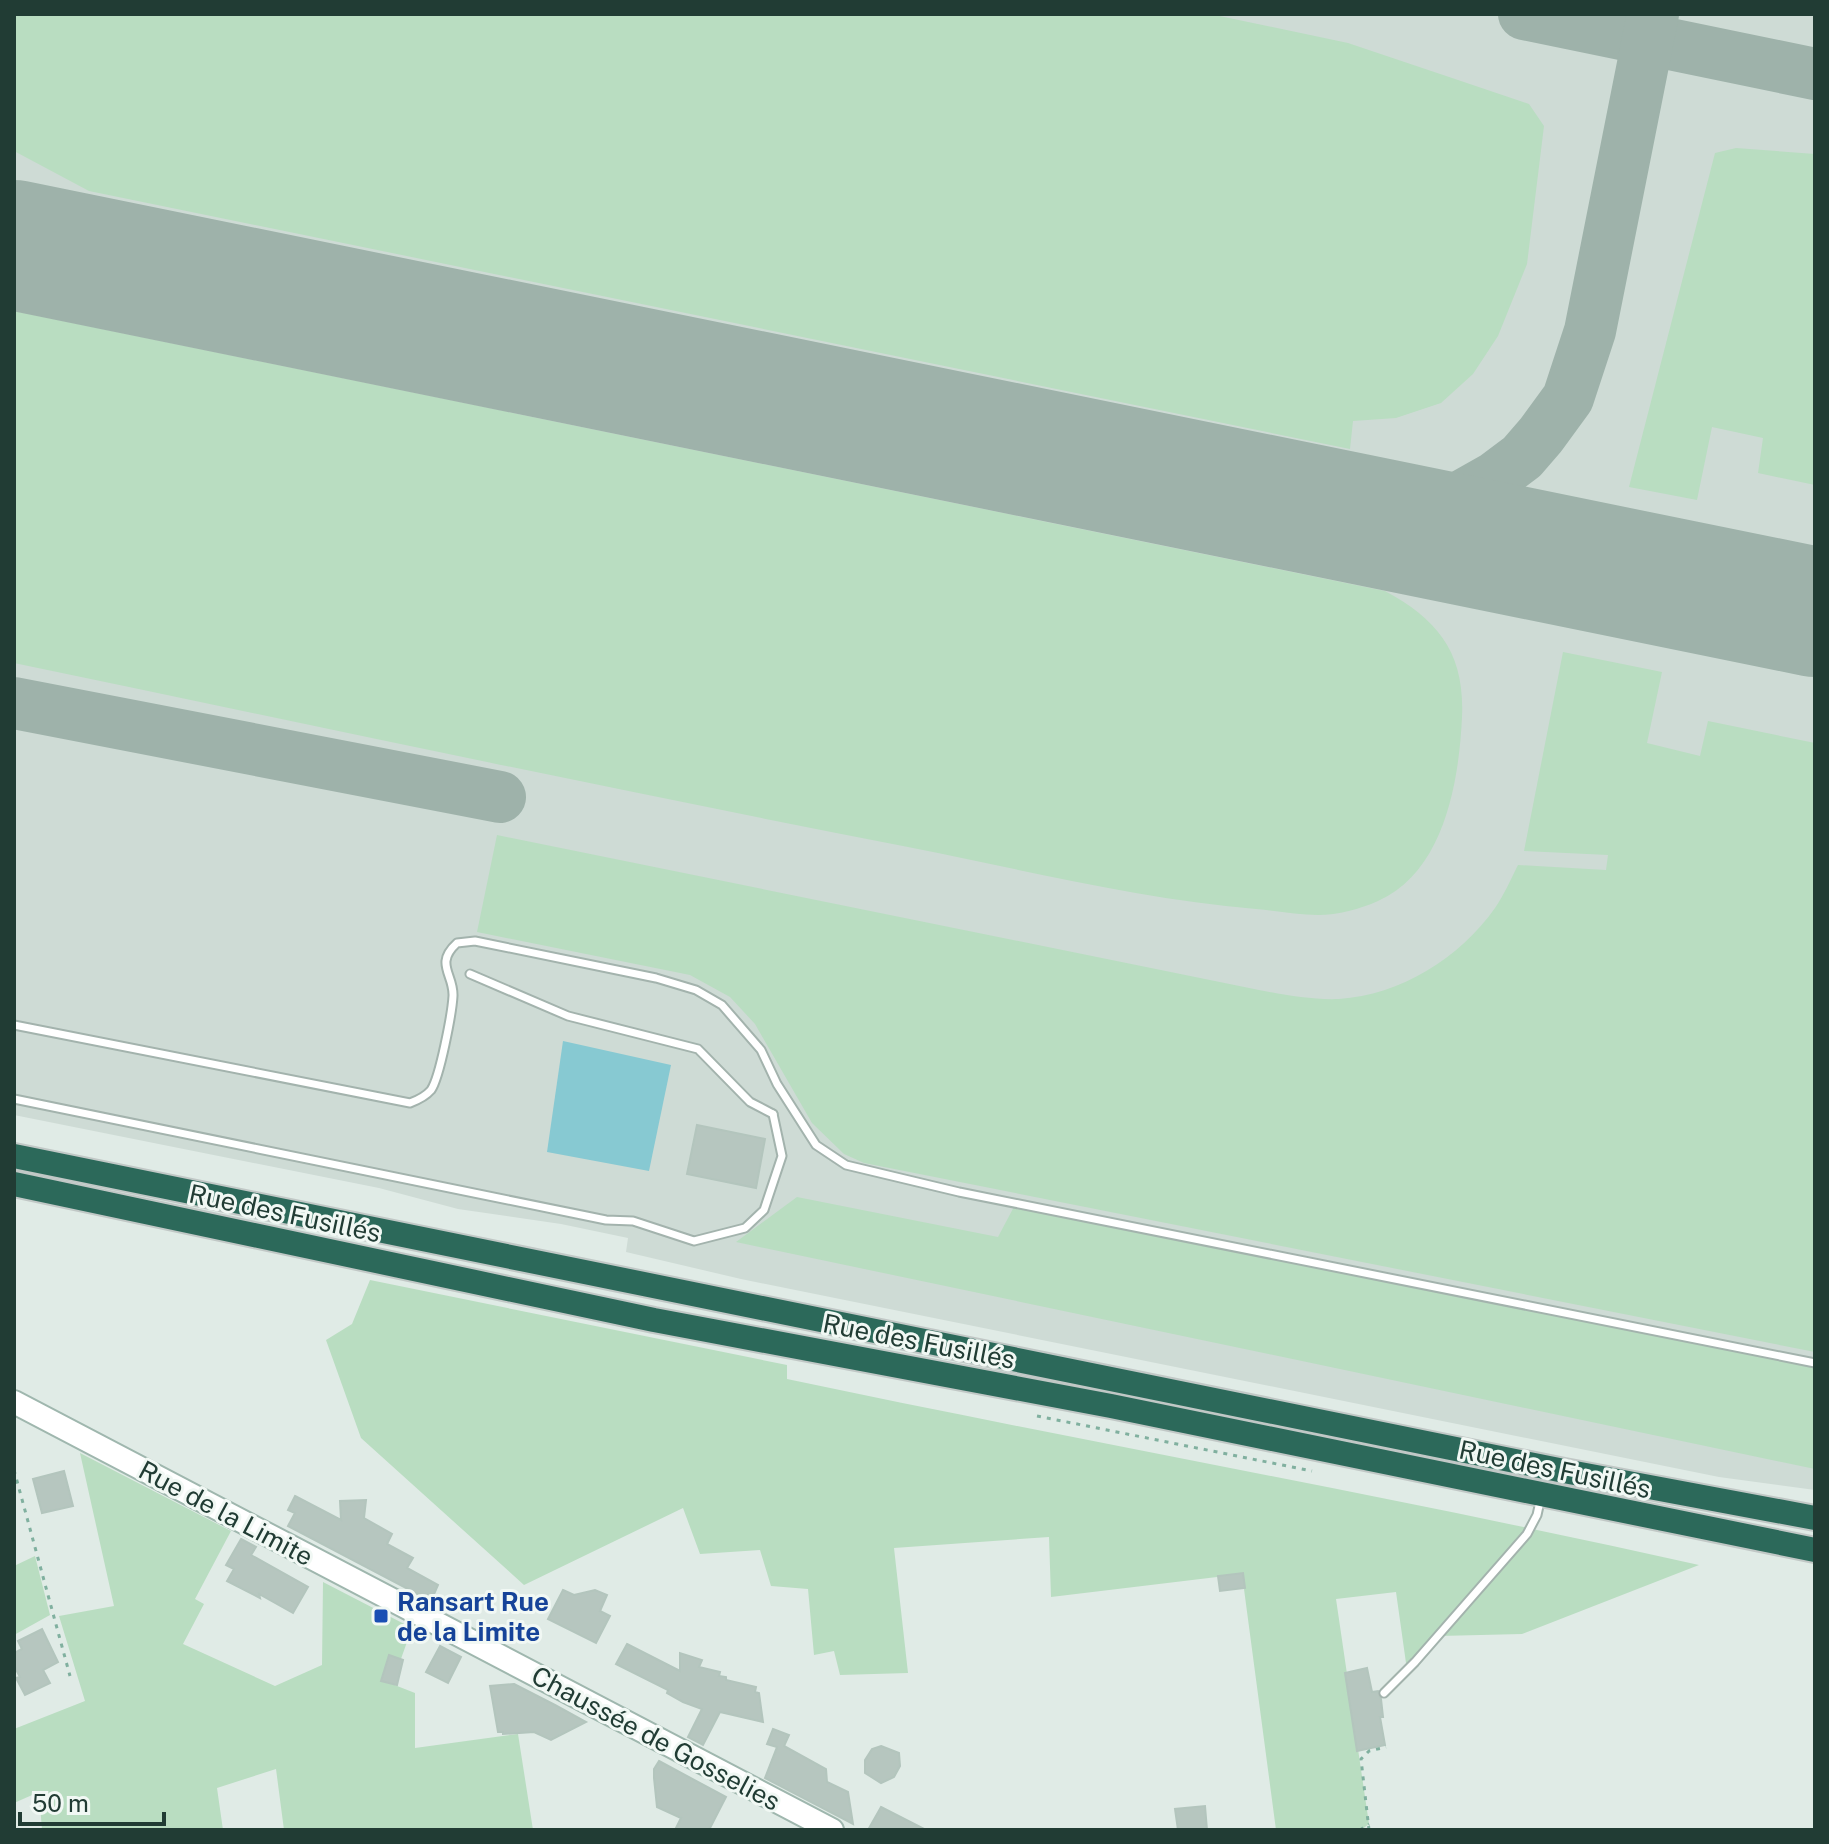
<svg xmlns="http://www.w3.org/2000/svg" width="1829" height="1844" font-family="'Public Sans',sans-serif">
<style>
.built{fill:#cedbd5}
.green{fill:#b9ddc1}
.water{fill:#87c9d2}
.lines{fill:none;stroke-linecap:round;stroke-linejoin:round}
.taxiway{stroke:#9eb2aa;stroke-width:52}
.runway{stroke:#9eb2aa;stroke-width:130}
.building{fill:#b6c6bf;stroke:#b3c5bd;stroke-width:2}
.lane-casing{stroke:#a3b3ad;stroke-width:11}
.secondary-casing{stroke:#9fb7ae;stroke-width:26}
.highway-casing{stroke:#c1c8c6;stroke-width:28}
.path{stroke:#80b09f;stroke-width:3;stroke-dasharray:4 6;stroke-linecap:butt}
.lane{stroke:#fff;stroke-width:7}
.secondary{stroke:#fff;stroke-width:22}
.highway{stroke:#2c695a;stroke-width:24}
.transit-dot{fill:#1a4fb4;stroke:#f1f8f4;stroke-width:3}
.labels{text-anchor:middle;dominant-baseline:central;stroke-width:6;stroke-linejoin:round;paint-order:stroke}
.street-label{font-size:26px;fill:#213c34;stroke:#f1f8f4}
.transit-label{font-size:26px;font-weight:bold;fill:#164399;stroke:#f1f8f4;text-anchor:start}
</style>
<rect width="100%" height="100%" fill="#e0ebe6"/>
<path class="built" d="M14 14H1815V1490L1719 1477 741 1279 626 1252 628 1238 561 1224 458 1209 379 1188 14 1115Z"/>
<g class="green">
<path d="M14 14H1210L1348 43 1458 80 1529 104 1544 126 1527 264 1498 336 1473 374 1441 403 1396 418 1353 421 1350 449 89 191 14 151Z"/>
<path d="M1736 148 1815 154V485L1758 473 1763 438 1712 427 1697 500 1629 487 1715 153Z"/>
<path d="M14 311 1385 591C1439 620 1465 654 1462 717 1459 782 1444 872 1378 901 1360 909 1338 915 1318 915 1298 915 1277 911 1256 909 1139 899 1024 870 908 847 609 789 312 725 14 663Z"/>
<path d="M1563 652 1662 672 1647 743 1700 756 1708 721 1815 743V1352L864 1163 844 1154 812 1123 755 1024 730 997 690 975 477 932 497 835 1259 990C1286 995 1312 1000 1339 999 1400 995 1460 958 1495 908 1504 895 1511 879 1518 865L1606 870 1608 855 1524 851Z"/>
<path d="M797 1197 998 1237 1016 1203 1815 1362V1469L736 1242Z"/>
<path d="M370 1280 787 1365V1379C1090 1443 1396 1497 1699 1565L1522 1634 1439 1636 1415 1662 1406 1663 1396 1592 1336 1599 1369 1824 1361 1830H1276L1242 1574 1051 1597 1049 1537 894 1548 908 1673 840 1675 834 1651 814 1655 808 1589 771 1586 760 1550 700 1554 683 1508 524 1585 361 1438 326 1340 352 1324Z"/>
<path d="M80 1453 231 1531 195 1599 204 1604 183 1644 275 1686 322 1665 323 1582 412 1628 392 1684 415 1693V1748L518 1734 533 1830H284L276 1769 217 1788 223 1830H42L39 1792 14 1803V1729L85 1701 59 1616 114 1606Z"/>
<path d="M35 1556 50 1615 14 1635V1566Z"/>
</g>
<path class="water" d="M563 1041 671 1065 649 1171 547 1152Z"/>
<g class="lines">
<g class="taxiway">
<path d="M1524 14 1815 74"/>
<path d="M14 222 41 238 99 263"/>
<path d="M1294 505 1375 515 1418 511 1455 500 1494 478 1522 457 1541 435 1568 398 1590 331 1653 14"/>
<path d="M14 703 500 797"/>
</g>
<path class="runway" d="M14 245 1815 612"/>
</g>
<g class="building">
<path d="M697 1125 765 1139 756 1188 687 1174Z"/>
<path d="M64 1471 73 1506 42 1513 33 1479Z"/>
<path d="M295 1496 341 1520 340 1501 366 1500 364 1518 392 1534 387 1544 413 1558 407 1568 438 1585 431 1601 288 1526 295 1513 288 1510Z"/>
<path d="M241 1539 256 1547 251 1555 308 1587 293 1613 259 1594 260 1598 227 1581 234 1569 226 1565Z"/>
<path d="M1243 1573 1245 1588 1220 1591 1218 1576Z"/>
<path d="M563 1590 574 1595 595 1590 607 1595 600 1611 610 1616 596 1643 548 1619Z"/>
<path d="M42 1629 58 1662 43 1670 50 1683 25 1695 16 1678 20 1677 14 1666V1653L22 1649 18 1641Z"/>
<path d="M627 1644 680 1671V1653L702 1660 699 1667 720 1672 719 1676 726 1677V1680L756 1687 755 1692 759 1693 763 1722 720 1712 703 1745 688 1737 702 1709 683 1702 667 1693 668 1690 616 1664Z"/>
<path d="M440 1646 461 1657 448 1683 426 1672Z"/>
<path d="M389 1655 403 1660 397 1685 381 1681Z"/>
<path d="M1367 1668 1372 1692 1378 1691 1381 1699 1383 1717H1380L1385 1745 1357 1751 1345 1673Z"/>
<path d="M514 1684 555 1705 586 1722 551 1740 534 1732 503 1734V1732H498L490 1686Z"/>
<path d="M773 1729 789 1735 784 1746 826 1769 827 1782 848 1792 853 1824 765 1778 777 1747 767 1744Z"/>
<path d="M881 1746 899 1753 900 1766 894 1777 881 1783 865 1773V1760L872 1749Z"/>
<path d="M659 1761 726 1797 709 1830H675L681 1818 657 1807 654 1778V1769Z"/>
<path d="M1205 1806 1207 1830H1178L1175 1809Z"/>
<path d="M881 1807 926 1830H868Z"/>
</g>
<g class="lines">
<defs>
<g id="lane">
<path d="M470 974 568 1016 698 1049 750 1102 773 1114"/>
<path d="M14 1025 410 1103C418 1100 425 1097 431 1090 440 1077 452 1013 453 996 454 974 434 964 457 943L475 941 656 978 696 990 722 1005 761 1050 777 1084 816 1145 846 1165 959 1192 1815 1363"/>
<path d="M14 1099 606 1220 633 1221 694 1241 745 1228 764 1210 782 1156 773 1114"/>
<path d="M1384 1693 1415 1662 1527 1534 1537 1515 1541 1497"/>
</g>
<path id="secondary" d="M14 1402 832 1830"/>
<g id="highway">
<path d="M14 1156 1564 1471 1815 1518"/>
<path d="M14 1184 654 1320 1111 1406 1815 1550"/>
</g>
</defs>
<use href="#lane" class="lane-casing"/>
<use href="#secondary" class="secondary-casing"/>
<use href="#highway" class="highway-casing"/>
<g class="path">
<path d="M1037 1416 1312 1471"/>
<path d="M14 1470 70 1676"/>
<path d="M1360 1830 1369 1824"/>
<path d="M1369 1830 1361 1759 1369 1751 1386 1747"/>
</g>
<use href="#lane" class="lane"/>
<use href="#secondary" class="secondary"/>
<use href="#highway" class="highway"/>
</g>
<rect class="transit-dot" x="373" y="1608" width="16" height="16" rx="4"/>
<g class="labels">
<g class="street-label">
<text transform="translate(285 1213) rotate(12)">Rue des Fusillés</text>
<text transform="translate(919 1341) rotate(11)">Rue des Fusillés</text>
<text transform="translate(1555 1469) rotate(12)">Rue des Fusillés</text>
<text transform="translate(226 1513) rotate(28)">Rue de la Limite</text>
<text transform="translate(656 1738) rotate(28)">Chaussée de Gosselies</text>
</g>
<g class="transit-label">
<text x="397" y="1601">Ransart Rue<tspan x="397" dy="30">de la Limite</tspan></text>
</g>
</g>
<rect width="1829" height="1844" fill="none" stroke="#213c34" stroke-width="32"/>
<path d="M20 1812v12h144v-12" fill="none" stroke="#213c34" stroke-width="4"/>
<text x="32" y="1812" font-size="24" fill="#213c34" stroke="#f1f8f4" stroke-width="6" paint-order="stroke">50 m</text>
</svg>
